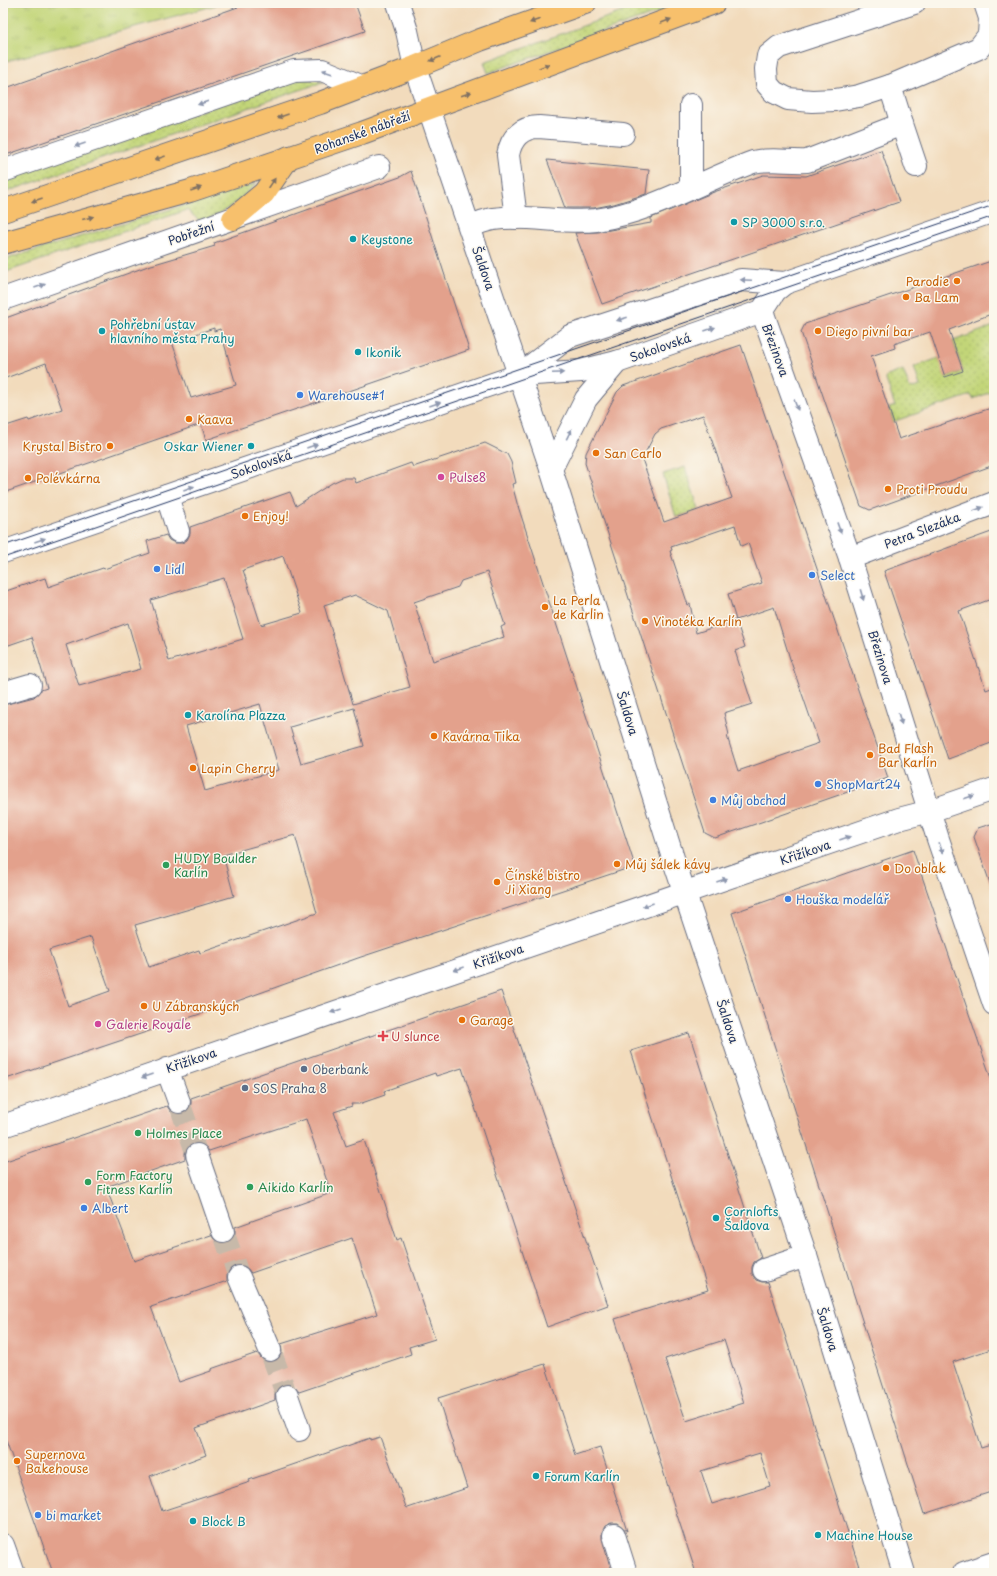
<svg xmlns="http://www.w3.org/2000/svg" width="997" height="1576" font-family="'Playpen Sans',sans-serif">
<style>
.grass{fill:url(#grass-dots);stroke:#6e826b}
.park{fill:url(#park-tufts);stroke:#6e826b}
.building{fill:#e3a18c;fill-rule:evenodd}
.lines{fill:none;stroke-linecap:round;stroke-linejoin:round}
.minor-tunnel{stroke:#c7b9a9;stroke-width:22;stroke-dasharray:22 11;stroke-linecap:butt}
.minor-casing{stroke:#666b7f;stroke-width:24}
.major-casing{stroke:#666b7f;stroke-width:24}
.minor{stroke:#fff;stroke-width:22}
.major{stroke:#f7c06c;stroke-width:22}
.tram{stroke:#1b2f5e;stroke-width:1}
.oneway{fill:#7e7064}
.oneway2{fill:#8d97ae}
.culture-dot{fill:#0f9aa8;stroke:#fbf7ec;stroke-width:1.5}
.food-dot{fill:#e8710a;stroke:#fbf7ec;stroke-width:1.5}
.shop-dot{fill:#3f7fe0;stroke:#fbf7ec;stroke-width:1.5}
.hotel-dot{fill:#d1479c;stroke:#fbf7ec;stroke-width:1.5}
.leisure-dot{fill:#2e9e5b;stroke:#fbf7ec;stroke-width:1.5}
.health-dot{fill:#e0444e;stroke:#fbf7ec;stroke-width:1.5}
.service-dot{fill:#5c6f8a;stroke:#fbf7ec;stroke-width:1.5}
.labels{text-anchor:middle;dominant-baseline:central;stroke-width:3;stroke-linejoin:round;paint-order:stroke}
.street-label{font-size:12px;fill:#1b2f5e;stroke:#fbf7ec}
.culture-label{font-size:12px;fill:#0d838f;stroke:#fbf7ec;text-anchor:start}
.food-label{font-size:12px;fill:#c56008;stroke:#fbf7ec;text-anchor:start}
.shop-label{font-size:12px;fill:#366cbe;stroke:#fbf7ec;text-anchor:start}
.hotel-label{font-size:12px;fill:#b23c85;stroke:#fbf7ec;text-anchor:start}
.leisure-label{font-size:12px;fill:#27864d;stroke:#fbf7ec;text-anchor:start}
.health-label{font-size:12px;fill:#be3a42;stroke:#fbf7ec;text-anchor:start}
.service-label{font-size:12px;fill:#4e5e75;stroke:#fbf7ec;text-anchor:start}
</style>
<defs>
<pattern id="grass-dots" width="8" height="8" patternUnits="userSpaceOnUse"><rect width="8" height="8" fill="#c2d578"/><path d="M2 2h.1M6 6h.1" fill="none" stroke="#a6b76a" stroke-width="1.8" stroke-linecap="round"/></pattern>
<pattern id="park-tufts" width="24" height="20" patternUnits="userSpaceOnUse"><rect width="24" height="20" fill="#c2d578"/><path d="M3 7l-1-3M5 7V3M7 7l1-3M15 17l-1-3M17 17v-4M19 17l1-3" fill="none" stroke="#a6b76a"/></pattern>
</defs>
<rect width="100%" height="100%" fill="#fbf7ec"/>
<filter id="ink" filterUnits="userSpaceOnUse"><feTurbulence type="fractalNoise" baseFrequency=".025" numOctaves="2"/><feDisplacementMap in="SourceGraphic" scale="8" xChannelSelector="R" yChannelSelector="G"/><feConvolveMatrix kernelMatrix="1 2 1 2 8 2 1 2 1" color-interpolation-filters="sRGB"/></filter>
<filter id="wash" filterUnits="userSpaceOnUse"><feTurbulence type="fractalNoise" baseFrequency=".012" numOctaves="4" result="noise"/><feDisplacementMap in="SourceGraphic" scale="16" xChannelSelector="R" yChannelSelector="G"/><feGaussianBlur stdDeviation="0.9" result="paint"/><feColorMatrix in="noise" values="0 0 0 0 0 0 0 0 0 0 0 0 0 0 0 0 0 1.4 0 .05"/><feComposite in="paint" operator="in"/></filter>
<g filter="url(#wash)">
<rect width="100%" height="100%" fill="#f2dbbc"/>
<g class="grass">
<path d="M646 3H684L488 73 484 62Z"/>
<path d="M298 77 323 82 3 193V179Z"/>
<path d="M257 183C238 202 227 211 201 222L187 210 3 273V260Z"/>
<path d="M994 326V391L973 399 971 395 892 422 893 420 889 408 895 406 885 377 903 370 910 389 920 386 914 367 939 358 946 377 963 371 953 341Z"/>
<path d="M685 467 699 510 676 517 663 474Z"/>
</g>
<path class="park" d="M3 3H224L3 62Z"/>
<g id="blocks">
<g class="building">
<path d="M237 3H355L365 31 3 156V89L238 7Z"/>
<path d="M881 150 899 202 602 304 575 233 598 232 651 223V218L714 192 763 175 806 176Z"/>
<path d="M547 160 649 170 646 194 614 204 594 208H565Z"/>
<path d="M411 171 469 350 206 440 201 424 3 493V427L28 419 29 421 62 409 46 363 3 379V319L148 266 215 246 214 243 400 177ZM214 328V331L220 329 236 385 191 398 172 342Z"/>
<path d="M994 260V313L949 330 963 371 945 377 930 332 894 344 895 348 871 356 899 439 994 407V465L870 510 861 506 801 332 805 324Z"/>
<path d="M741 345 888 778 715 838 705 833 585 463 586 453 617 392 623 386ZM703 415 732 498 664 522 642 459 655 434 661 429ZM735 525 741 546 748 543 762 583 728 594 736 620 696 633 690 604 688 605 670 551 672 550 671 547ZM774 607 791 662 819 743 738 771 727 736 729 735 724 713 752 704 735 651 745 647 736 620Z"/>
<path d="M485 443 507 454 511 462 516 483 512 484 517 503 635 866 358 958 215 1009 3 1080V705L34 697 41 690 47 688 32 637 3 647V592L45 578 48 587 103 568 104 569 150 553 147 541 166 535 169 540 175 543H182L187 540 190 534V527L290 492 296 506 332 483 343 478H354L356 483 411 463 413 467ZM283 556 302 613 261 625 243 570ZM487 572 505 625 501 627 504 637 433 661 414 602 458 587 461 581ZM224 578 243 639 169 661 151 600ZM355 595 388 611 410 687 353 704 324 605ZM128 623 141 669 79 686 66 645ZM260 704 279 770 205 791 186 726ZM354 708 364 746 301 764 290 727ZM295 835 317 913 200 953 199 950 149 967 135 925 234 896 223 855ZM91 937 110 991 68 1006 49 950Z"/>
<path d="M994 531V598L959 611 986 690 994 687V742L948 759 884 571Z"/>
<path d="M994 823V885L991 886 974 837 978 828Z"/>
<path d="M913 850 994 1087V1348L953 1362 981 1448 994 1444V1491L924 1514 732 913Z"/>
<path d="M501 991 608 1305 547 1327 462 1068 436 1076 435 1073 384 1091 385 1095 359 1104H351L352 1106 334 1112 346 1146 364 1140 397 1240 401 1238 435 1339 409 1347 411 1354 299 1392 295 1387 290 1384H282L277 1388 275 1393V1400L196 1428 206 1455 150 1476 162 1511 250 1482 249 1480 370 1438V1440L380 1437 406 1507 408 1508 467 1488 438 1398 545 1364 575 1455 600 1447 627 1531 617 1523H611L605 1526 602 1532V1539L612 1573H53L3 1432V1162L167 1106 171 1112 177 1114H183L189 1110 191 1104V1098ZM306 1119 331 1193 235 1227V1234L232 1239 227 1243H220L215 1240 211 1235 134 1261 106 1187 185 1159V1152L188 1147 193 1143H200L205 1146 209 1151ZM352 1238 377 1314 281 1344 282 1352 280 1358 275 1362H268L263 1360 257 1353 211 1369V1371L179 1382 151 1307 227 1281V1275L229 1270 234 1265H241L246 1267 251 1273Z"/>
<path d="M689 1033 761 1258 754 1262 752 1267V1274L756 1280 762 1282H768L861 1573H696L677 1515 615 1319 708 1290 631 1051ZM724 1340 744 1403 686 1421 665 1359ZM760 1453 770 1486 712 1504 701 1471Z"/>
</g>
</g>
</g>
<g filter="url(#ink)">
<use href="#blocks" fill-opacity="0" stroke="#666b7f" stroke-width="1"/>
<g class="lines">
<g class="minor-tunnel">
<path d="M179 1102 197 1155"/>
<path d="M223 1231 239 1277"/>
<path d="M270 1350 287 1396"/>
</g>
<defs>
<g id="minor">
<path d="M398 3 407 31 415 67 551 469 673 858 806 1256 904 1573"/>
<path d="M914 3 779 47 768 56 766 69 767 84 774 92 788 99 812 101 835 100 859 96 890 86 979 48 989 35 990 18 985 3"/>
<path d="M890 86 902 124"/>
<path d="M691 105V187"/>
<path d="M3 171 294 71 322 70 363 87"/>
<path d="M516 218 508 155C511 138 521 127 539 127L623 134"/>
<path d="M470 226C477 224 485 220 493 219 527 214 562 224 596 220 652 212 701 181 753 162 771 158 789 162 807 161L902 124 916 166"/>
<path d="M3 299 379 167"/>
<path d="M762 311 850 558 938 839 994 1004"/>
<path d="M519 375 570 336 741 280 785 283 994 211"/>
<path d="M551 469 586 399 617 362"/>
<path d="M167 496 178 531"/>
<path d="M3 552 519 375 581 371 617 362 762 311 775 291 785 283"/>
<path d="M850 558 994 503"/>
<path d="M3 693 30 685"/>
<path d="M167 1069 179 1102"/>
<path d="M3 1126 899 819 930 811 994 789"/>
<path d="M197 1155 223 1231"/>
<path d="M764 1270 806 1256"/>
<path d="M239 1277 270 1350"/>
<path d="M287 1396 299 1430"/>
<path d="M614 1535 626 1573"/>
<path d="M3 1545 13 1573"/>
<path d="M964 1573 994 1563"/>
</g>
<g id="major">
<path d="M3 211 320 103 415 67 480 40 585 3"/>
<path d="M233 219 264 193 289 157"/>
<path d="M3 243 190 191 362 133 714 3"/>
</g>
</defs>
<use href="#minor" class="minor-casing"/>
<use href="#major" class="major-casing"/>
<use href="#minor" class="minor"/>
<use href="#major" class="major"/>
<g class="tram">
<path d="M3 546 994 205"/>
<path d="M3 558 994 216"/>
</g>
</g>
<defs><path id="oneway-solid" d="M-6-.8H1V-3.2L6.5 0L1 3.2V.8H-6Z"/></defs>
<g class="oneway">
<use href="#oneway-solid" transform="translate(535 21) rotate(160)"/>
<use href="#oneway-solid" transform="translate(666 21) rotate(-21)"/>
<use href="#oneway-solid" transform="translate(435 59) rotate(157)"/>
<use href="#oneway-solid" transform="translate(544 66) rotate(-21)"/>
<use href="#oneway-solid" transform="translate(466 94) rotate(-19)"/>
<use href="#oneway-solid" transform="translate(283 116) rotate(161)"/>
<use href="#oneway-solid" transform="translate(160 158) rotate(161)"/>
<use href="#oneway-solid" transform="translate(272 183) rotate(-56)"/>
<use href="#oneway-solid" transform="translate(196 189) rotate(-19)"/>
<use href="#oneway-solid" transform="translate(37 200) rotate(161)"/>
<use href="#oneway-solid" transform="translate(88 218) rotate(-15)"/>
</g>
<g class="oneway2">
<use href="#oneway-solid" transform="translate(327 72) rotate(-160)"/>
<use href="#oneway-solid" transform="translate(203 103) rotate(161)"/>
<use href="#oneway-solid" transform="translate(80 145) rotate(161)"/>
<use href="#oneway-solid" transform="translate(746 280) rotate(-178)"/>
<use href="#oneway-solid" transform="translate(40 286) rotate(-19)"/>
<use href="#oneway-solid" transform="translate(622 319) rotate(162)"/>
<use href="#oneway-solid" transform="translate(710 329) rotate(-19)"/>
<use href="#oneway-solid" transform="translate(558 373) rotate(-3)"/>
<use href="#oneway-solid" transform="translate(435 404) rotate(-19)"/>
<use href="#oneway-solid" transform="translate(796 405) rotate(70)"/>
<use href="#oneway-solid" transform="translate(569 434) rotate(-63)"/>
<use href="#oneway-solid" transform="translate(312 446) rotate(-19)"/>
<use href="#oneway-solid" transform="translate(189 488) rotate(-19)"/>
<use href="#oneway-solid" transform="translate(978 509) rotate(-21)"/>
<use href="#oneway-solid" transform="translate(839 528) rotate(70)"/>
<use href="#oneway-solid" transform="translate(40 540) rotate(-19)"/>
<use href="#oneway-solid" transform="translate(862 595) rotate(73)"/>
<use href="#oneway-solid" transform="translate(900 719) rotate(73)"/>
<use href="#oneway-solid" transform="translate(969 797) rotate(-19)"/>
<use href="#oneway-solid" transform="translate(845 838) rotate(-19)"/>
<use href="#oneway-solid" transform="translate(941 848) rotate(71)"/>
<use href="#oneway-solid" transform="translate(722 880) rotate(-19)"/>
<use href="#oneway-solid" transform="translate(648 905) rotate(161)"/>
<use href="#oneway-solid" transform="translate(459 969) rotate(161)"/>
<use href="#oneway-solid" transform="translate(336 1011) rotate(161)"/>
<use href="#oneway-solid" transform="translate(147 1076) rotate(161)"/>
</g>
</g>
<g class="culture-dot">
<circle cx="734" cy="222" r="4"/>
<circle cx="353" cy="239" r="4"/>
<circle cx="102" cy="331" r="4"/>
<circle cx="358" cy="352" r="4"/>
<circle cx="251" cy="446" r="4"/>
<circle cx="188" cy="715" r="4"/>
<circle cx="716" cy="1218" r="4"/>
<circle cx="536" cy="1476" r="4"/>
<circle cx="193" cy="1521" r="4"/>
<circle cx="818" cy="1535" r="4"/>
</g>
<g class="food-dot">
<circle cx="957" cy="281" r="4"/>
<circle cx="906" cy="297" r="4"/>
<circle cx="818" cy="331" r="4"/>
<circle cx="189" cy="419" r="4"/>
<circle cx="110" cy="446" r="4"/>
<circle cx="596" cy="453" r="4"/>
<circle cx="28" cy="478" r="4"/>
<circle cx="888" cy="489" r="4"/>
<circle cx="245" cy="516" r="4"/>
<circle cx="545" cy="607" r="4"/>
<circle cx="645" cy="621" r="4"/>
<circle cx="434" cy="736" r="4"/>
<circle cx="870" cy="755" r="4"/>
<circle cx="193" cy="768" r="4"/>
<circle cx="617" cy="864" r="4"/>
<circle cx="886" cy="868" r="4"/>
<circle cx="497" cy="882" r="4"/>
<circle cx="144" cy="1006" r="4"/>
<circle cx="462" cy="1020" r="4"/>
<circle cx="17" cy="1461" r="4"/>
</g>
<g class="shop-dot">
<circle cx="300" cy="395" r="4"/>
<circle cx="157" cy="569" r="4"/>
<circle cx="812" cy="575" r="4"/>
<circle cx="818" cy="784" r="4"/>
<circle cx="713" cy="800" r="4"/>
<circle cx="788" cy="899" r="4"/>
<circle cx="84" cy="1208" r="4"/>
<circle cx="38" cy="1515" r="4"/>
</g>
<g class="hotel-dot">
<circle cx="441" cy="477" r="4"/>
<circle cx="98" cy="1024" r="4"/>
</g>
<g class="leisure-dot">
<circle cx="166" cy="865" r="4"/>
<circle cx="138" cy="1133" r="4"/>
<circle cx="88" cy="1182" r="4"/>
<circle cx="250" cy="1187" r="4"/>
</g>
<path class="health-dot" d="M381 1030h4v4h4v4h-4v4h-4v-4h-4v-4h4z"/>
<g class="service-dot">
<circle cx="304" cy="1069" r="4"/>
<circle cx="245" cy="1088" r="4"/>
</g>
<g class="labels">
<g class="street-label">
<text transform="translate(362 132) rotate(-20)">Rohanské nábřeží</text>
<text transform="translate(191 233) rotate(-19)">Pobřežní</text>
<text transform="translate(484 268) rotate(71)">Šaldova</text>
<text transform="translate(660 347) rotate(-19)">Sokolovská</text>
<text transform="translate(776 350) rotate(70)">Březinova</text>
<text transform="translate(261 464) rotate(-19)">Sokolovská</text>
<text transform="translate(922 530) rotate(-21)">Petra Slezáka</text>
<text transform="translate(881 657) rotate(73)">Březinova</text>
<text transform="translate(628 713) rotate(73)">Šaldova</text>
<text transform="translate(805 852) rotate(-19)">Křižíkova</text>
<text transform="translate(498 956) rotate(-19)">Křižíkova</text>
<text transform="translate(728 1021) rotate(72)">Šaldova</text>
<text transform="translate(191 1060) rotate(-19)">Křižíkova</text>
<text transform="translate(828 1329) rotate(73)">Šaldova</text>
</g>
<g class="culture-label">
<text x="742" y="222">SP 3000 s.r.o.</text>
<text x="361" y="239">Keystone</text>
<text x="110" y="324">Pohřební ústav<tspan x="110" dy="14">hlavního města Prahy</tspan></text>
<text x="366" y="352">Ikonik</text>
<text x="243" y="446" text-anchor="end">Oskar Wiener</text>
<text x="196" y="715">Karolína Plazza</text>
<text x="724" y="1211">Cornlofts<tspan x="724" dy="14">Šaldova</tspan></text>
<text x="544" y="1476">Forum Karlín</text>
<text x="201" y="1521">Block B</text>
<text x="826" y="1535">Machine House</text>
</g>
<g class="food-label">
<text x="949" y="281" text-anchor="end">Parodie</text>
<text x="914" y="297">Ba Lam</text>
<text x="826" y="331">Diego pivní bar</text>
<text x="197" y="419">Kaava</text>
<text x="102" y="446" text-anchor="end">Krystal Bistro</text>
<text x="604" y="453">San Carlo</text>
<text x="36" y="478">Polévkárna</text>
<text x="896" y="489">Proti Proudu</text>
<text x="253" y="516">Enjoy!</text>
<text x="553" y="600">La Perla<tspan x="553" dy="14">de Karlin</tspan></text>
<text x="653" y="621">Vinotéka Karlín</text>
<text x="442" y="736">Kavárna Tika</text>
<text x="878" y="748">Bad Flash<tspan x="878" dy="14">Bar Karlín</tspan></text>
<text x="201" y="768">Lapin Cherry</text>
<text x="625" y="864">Můj šálek kávy</text>
<text x="894" y="868">Do oblak</text>
<text x="505" y="875">Čínské bistro<tspan x="505" dy="14">Ji Xiang</tspan></text>
<text x="152" y="1006">U Zábranských</text>
<text x="470" y="1020">Garage</text>
<text x="25" y="1454">Supernova<tspan x="25" dy="14">Bakehouse</tspan></text>
</g>
<g class="shop-label">
<text x="308" y="395">Warehouse#1</text>
<text x="165" y="569">Lidl</text>
<text x="820" y="575">Select</text>
<text x="826" y="784">ShopMart24</text>
<text x="721" y="800">Můj obchod</text>
<text x="796" y="899">Houška modelář</text>
<text x="92" y="1208">Albert</text>
<text x="46" y="1515">bi market</text>
</g>
<g class="hotel-label">
<text x="449" y="477">Pulse8</text>
<text x="106" y="1024">Galerie Royale</text>
</g>
<g class="leisure-label">
<text x="174" y="858">HUDY Boulder<tspan x="174" dy="14">Karlín</tspan></text>
<text x="146" y="1133">Holmes Place</text>
<text x="96" y="1175">Form Factory<tspan x="96" dy="14">Fitness Karlín</tspan></text>
<text x="258" y="1187">Aikido Karlín</text>
</g>
<g class="health-label">
<text x="391" y="1036">U slunce</text>
</g>
<g class="service-label">
<text x="312" y="1069">Oberbank</text>
<text x="253" y="1088">SOS Praha 8</text>
</g>
</g>
<rect width="997" height="1576" fill="none" stroke="#fbf7ec" stroke-width="16"/>
</svg>
